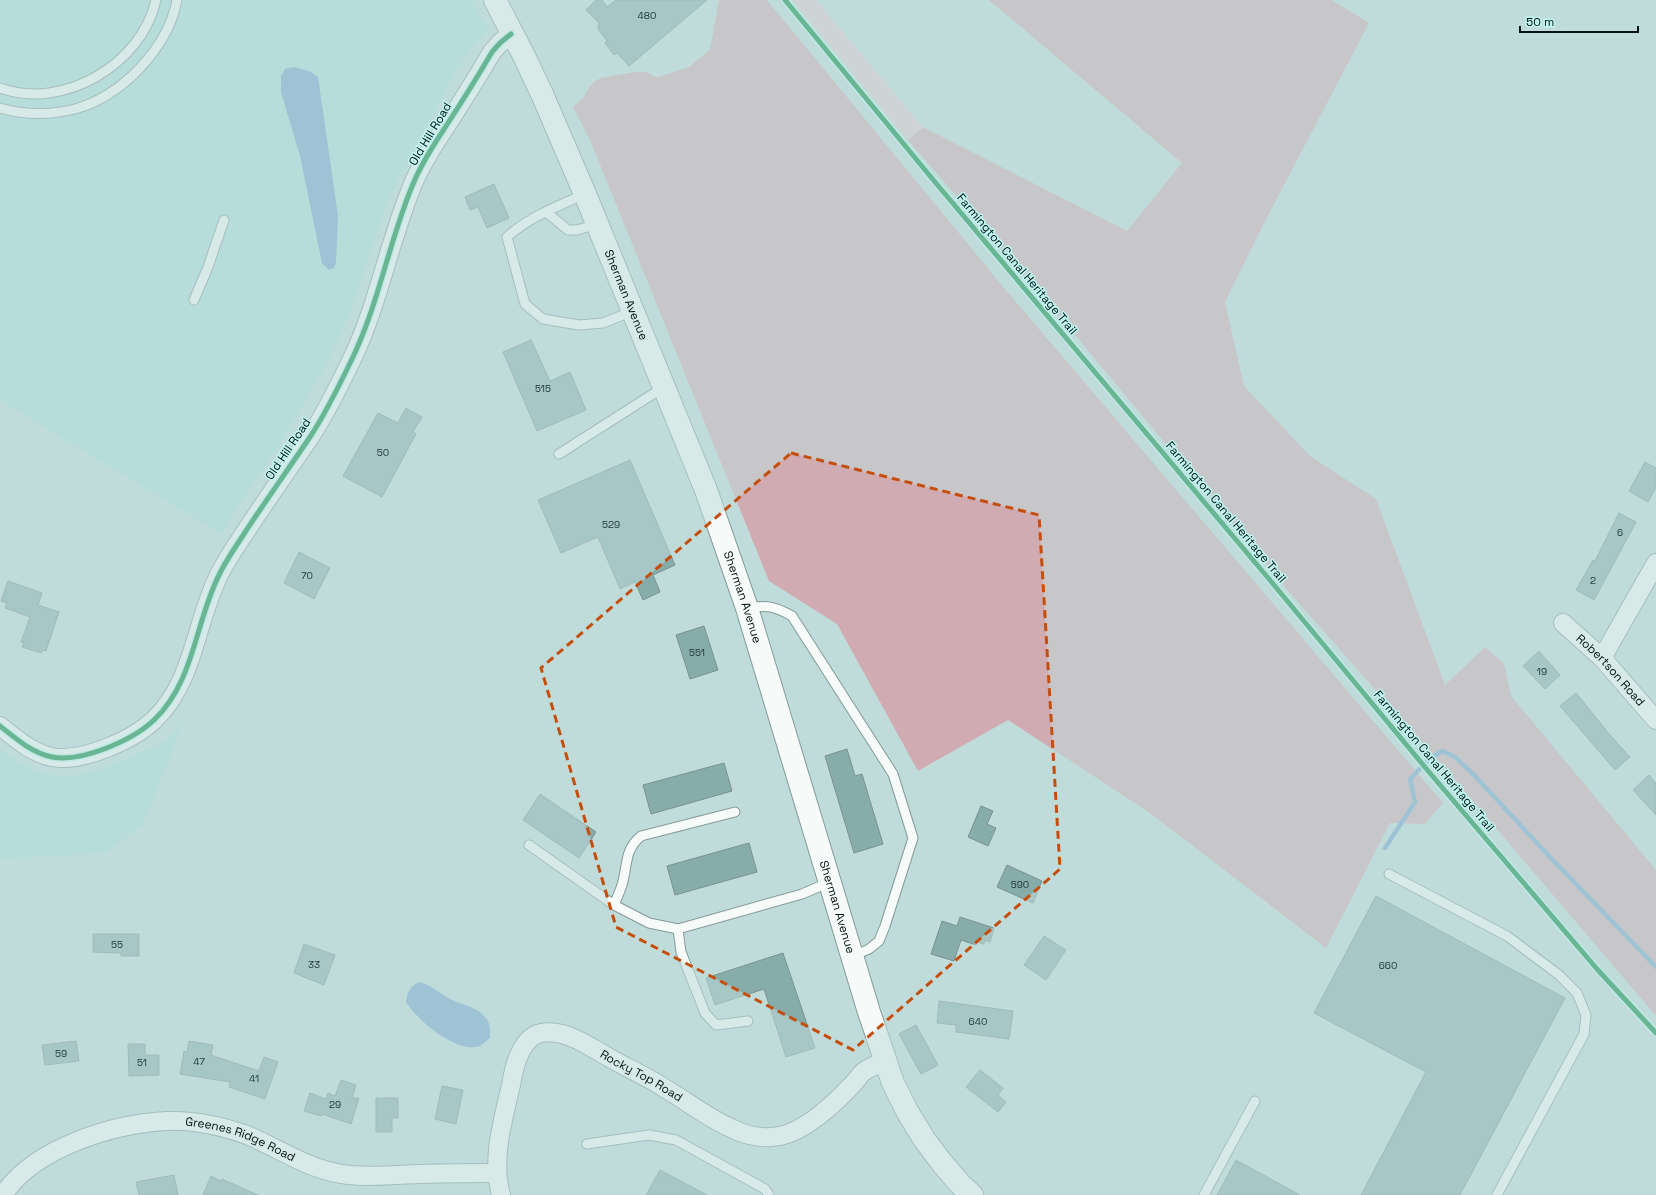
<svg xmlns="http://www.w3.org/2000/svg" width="1656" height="1195" font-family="'Space Grotesk',sans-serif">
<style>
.built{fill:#aededa}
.green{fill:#e0cace}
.forest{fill:#d0acb2}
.water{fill:#74a5cf}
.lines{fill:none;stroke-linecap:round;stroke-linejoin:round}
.stream{stroke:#74a5cf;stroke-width:4.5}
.building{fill:#87adab;stroke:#7b918f}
.service-casing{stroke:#849a99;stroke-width:11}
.minor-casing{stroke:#849a99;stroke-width:20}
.secondary-casing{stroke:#849a99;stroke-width:24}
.service{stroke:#f6faf9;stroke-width:9}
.minor{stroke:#f6faf9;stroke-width:18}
.secondary{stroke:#f6faf9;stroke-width:22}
.cycleway-casing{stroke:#c0f6f2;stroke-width:8}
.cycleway{stroke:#00873e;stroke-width:5}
.marked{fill:none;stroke:#c54e0d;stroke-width:3;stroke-dasharray:8 5;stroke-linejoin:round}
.labels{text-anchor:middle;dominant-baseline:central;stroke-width:3;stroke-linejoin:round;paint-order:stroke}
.number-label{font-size:10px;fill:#223938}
.street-label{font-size:12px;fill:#001211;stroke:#c0f6f2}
</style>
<rect width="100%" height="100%" fill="#c0dcda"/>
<g class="built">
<path d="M0 0H471L489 29 472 48 457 69 396 184 385 209 353 305 338 342 324 369 274 454 235 511 222 535 0 400Z"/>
<path d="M185 719 143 825 106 853 0 859V750L23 764 37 771 61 776 76 775 100 770 158 745 173 734Z"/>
</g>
<path class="green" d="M792 0H816L923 127 908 140Z"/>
<g class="forest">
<path d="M719 0H767L1005 289 1443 803 1425 824 1390 823 1326 948 1150 813 1008 720 918 771 837 624 769 581 590 140 573 107 583 98 590 86 595 81 601 78 635 72H647L653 76 659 77 689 67 710 50Z"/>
<path d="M989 0H1332L1369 23 1261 229 1225 302 1244 386 1310 456 1376 499 1445 685 1485 647 1504 664 1511 696 1656 870V1016L1457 782 1289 592 1051 306 908 140 923 127 1127 231 1182 163Z"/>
</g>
<g class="water">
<path d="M294 67 309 71 318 77 338 216 336 263 334 268 329 270 322 263 300 156 281 92V76L285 69Z"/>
<path d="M420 982C431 985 439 993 450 999 461 1005 478 1007 485 1017 491 1024 490 1030 490 1038 486 1041 482 1046 477 1047 454 1051 418 1021 406 1002 407 992 410 986 420 982Z"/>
</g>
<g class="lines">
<path class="stream" d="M1385 848 1415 802 1410 779 1430 758 1443 751 1455 757 1474 775 1549 856 1656 967"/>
</g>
<g class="building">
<path d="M596 0H602L607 7 616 0H707L629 66 617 53 614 55 605 43 607 41 598 29 599 23 586 10Z"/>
<path d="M494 184 509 218 487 228 478 207 470 210 465 197Z"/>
<path d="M531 340 550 381 570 372 586 410 537 431 503 352Z"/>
<path d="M406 408 422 417 413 432 416 434 382 497 343 476 378 413 398 423Z"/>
<path d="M630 460 675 565 653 575 660 592 643 600 635 582 620 589 598 537 561 553 538 500Z"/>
<path d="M1645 462 1656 468V487L1648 502 1629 491Z"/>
<path d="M1619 513 1636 522 1594 600 1576 590 1593 560 1595 561Z"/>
<path d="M299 552 330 568 314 599 284 583Z"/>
<path d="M8 581 42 593 38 605 59 612 46 651 43 650 41 653 22 647 24 643 21 642 30 617 5 608 7 603 1 601Z"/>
<path d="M704 626 718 670 690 679 676 635Z"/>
<path d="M1539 651 1560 675 1545 689 1523 666Z"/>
<path d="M1576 693 1610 735 1630 757 1615 770 1560 706Z"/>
<path d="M847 749 855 776 862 774 883 844 854 853 825 756Z"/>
<path d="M724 763 732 791 651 814 643 785Z"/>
<path d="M1649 775 1656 783V815L1633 790Z"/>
<path d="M540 794 596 832 579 858 523 820Z"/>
<path d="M981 806 993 811 987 824 996 828 988 846 968 837Z"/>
<path d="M749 843 757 872 675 895 667 866Z"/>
<path d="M1007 865 1042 881 1033 903 997 887Z"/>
<path d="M1376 896 1565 998 1460 1195H1361L1426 1072 1314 1013Z"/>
<path d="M960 917 994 928 990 942 985 940 984 944 977 942 976 945 961 940 954 961 931 954 942 921 957 926Z"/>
<path d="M93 934H139V956H121V953L93 952Z"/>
<path d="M1044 936 1066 950 1046 980 1024 965Z"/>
<path d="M304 944 335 955 324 985 294 973Z"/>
<path d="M783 953 815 1048 786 1057 764 989 715 1005 706 978Z"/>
<path d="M939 1001 1013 1011 1009 1039 956 1032V1025L937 1023Z"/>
<path d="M916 1025 938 1065 921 1074 899 1034Z"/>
<path d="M76 1041 79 1061 45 1065 42 1045Z"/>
<path d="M189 1041 213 1045 211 1055 259 1071 264 1057 278 1062 265 1099 229 1087 230 1082 180 1074 184 1051 187 1052Z"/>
<path d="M128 1044H145V1055H159V1075L129 1076Z"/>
<path d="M980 1070 1003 1088 998 1095 1006 1102 998 1112 966 1087Z"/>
<path d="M341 1080 356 1085 352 1098H359L351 1124 322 1114 321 1116 304 1111 310 1093 326 1099 328 1093 335 1096Z"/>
<path d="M442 1086 463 1090 456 1124 435 1119Z"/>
<path d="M376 1098H398V1118H392V1132H376Z"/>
<path d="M1236 1160 1300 1195H1217Z"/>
<path d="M660 1170 707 1195H646Z"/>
<path d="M174 1175 178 1195H139L136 1182Z"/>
<path d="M211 1176 221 1181 222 1179 258 1195H203Z"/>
</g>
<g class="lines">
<defs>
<g id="service">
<path d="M0 88C63 111 142 64 156 0"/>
<path d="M0 108C24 115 51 115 75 109 122 96 168 48 177 0"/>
<path d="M585 194C558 206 529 217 507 237L525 304 543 319 579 325 603 323 633 311"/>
<path d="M546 212 568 230H577L597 224"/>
<path d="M194 300 208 267 224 220"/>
<path d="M559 454 664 387"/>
<path d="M747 608C768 605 774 606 792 616L893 774 913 838 885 926 879 941 869 949 853 956"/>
<path d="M529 845 614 905 649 923 678 929 802 894 830 882"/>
<path d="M1389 874 1507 936 1559 975 1577 993 1586 1015 1584 1034 1497 1195"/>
<path d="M614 905C617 898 620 891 622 885 628 865 624 850 641 836L735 812"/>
<path d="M678 929 681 952 705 1013 716 1025 748 1021"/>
<path d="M587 1144 649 1135 676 1140 765 1189 769 1195"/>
<path d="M1204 1195 1255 1101"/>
</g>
<g id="minor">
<path id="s1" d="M1563 623 1602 658 1656 720"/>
<path d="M1602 658 1656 563"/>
<path d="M0 726C15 738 32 753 52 757 81 763 133 740 154 720 195 681 195 621 220 573 226 561 234 549 242 537 264 503 287 471 310 437 326 413 339 386 352 359 379 303 389 241 413 184 422 162 435 143 448 123 463 100 478 76 492 52L500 43 511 34"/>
<path id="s2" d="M3 1195C34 1148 112 1124 166 1121 192 1120 222 1126 247 1135 278 1148 308 1169 342 1174 366 1178 393 1175 418 1174 444 1173 470 1173 496 1173"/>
<path id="s3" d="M501 1195C491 1159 503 1120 511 1085 514 1068 519 1044 535 1035 543 1031 554 1032 562 1034 578 1038 594 1049 608 1057 627 1068 648 1077 666 1089 688 1102 708 1118 731 1128 744 1135 758 1138 772 1137 801 1136 833 1105 851 1086 856 1081 859 1076 863 1072 870 1067 878 1064 885 1061"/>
</g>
<g id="secondary">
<path id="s4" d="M495 0 524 56 542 94 585 194 706 490 747 608 869 1012 893 1083 907 1111 924 1139 942 1163 960 1184 972 1195"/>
</g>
</defs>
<use href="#service" class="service-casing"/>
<use href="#minor" class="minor-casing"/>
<use href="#secondary" class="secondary-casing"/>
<use href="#service" class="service"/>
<use href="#minor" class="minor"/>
<use href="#secondary" class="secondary"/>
<defs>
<g id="cycleway">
<path d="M785 0 935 182 1269 579 1429 772 1597 969 1656 1033"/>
<path d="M0 726C15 738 32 753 52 757 81 763 133 740 154 720 195 681 195 621 220 573 226 561 234 549 242 537 264 503 287 471 310 437 326 413 339 386 352 359 379 303 389 241 413 184 422 162 435 143 448 123 463 100 478 76 492 52L500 43 511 34"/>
</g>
</defs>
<use href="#cycleway" class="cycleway-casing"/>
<use href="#cycleway" class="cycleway"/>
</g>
<path d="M0 0H1656V1195H0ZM791 453 1039 515 1060 869 853 1050 616 927 541 668Z" fill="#c0dcda" fill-opacity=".55" fill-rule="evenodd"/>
<path class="marked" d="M791 453 1039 515 1060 869 853 1050 616 927 541 668Z"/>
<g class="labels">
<g class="number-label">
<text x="647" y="15">480</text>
<text x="543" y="388">515</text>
<text x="383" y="452">50</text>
<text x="611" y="524">529</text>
<text x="1620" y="532">6</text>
<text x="307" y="575">70</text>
<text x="1593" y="580">2</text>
<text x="697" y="652">551</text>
<text x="1542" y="671">19</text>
<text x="1020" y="884">590</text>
<text x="117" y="944">55</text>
<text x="314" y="964">33</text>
<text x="1388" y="965">660</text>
<text x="978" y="1021">640</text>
<text x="61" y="1053">59</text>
<text x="199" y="1061">47</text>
<text x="142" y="1062">51</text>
<text x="254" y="1078">41</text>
<text x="335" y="1104">29</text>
</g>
<g class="street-label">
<text transform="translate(430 134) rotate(-59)">Old Hill Road</text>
<text transform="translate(1017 264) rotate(50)">Farmington Canal Heritage Trail</text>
<text stroke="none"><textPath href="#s4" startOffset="323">Sherman Avenue</textPath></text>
<text transform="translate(288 449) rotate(-56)">Old Hill Road</text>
<text transform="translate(1226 512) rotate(50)">Farmington Canal Heritage Trail</text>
<text stroke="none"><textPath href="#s4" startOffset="647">Sherman Avenue</textPath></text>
<text stroke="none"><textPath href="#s1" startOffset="67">Robertson Road</textPath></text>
<text transform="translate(1434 761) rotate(50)">Farmington Canal Heritage Trail</text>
<text stroke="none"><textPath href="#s4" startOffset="971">Sherman Avenue</textPath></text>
<text stroke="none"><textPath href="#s3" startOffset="286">Rocky Top Road</textPath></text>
<text stroke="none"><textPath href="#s2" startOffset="262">Greenes Ridge Road</textPath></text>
</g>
</g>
<path d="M1520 26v6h118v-6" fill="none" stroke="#001211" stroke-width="2"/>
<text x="1526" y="26" font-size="12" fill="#001211" stroke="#c0f6f2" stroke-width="3" paint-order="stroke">50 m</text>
</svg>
